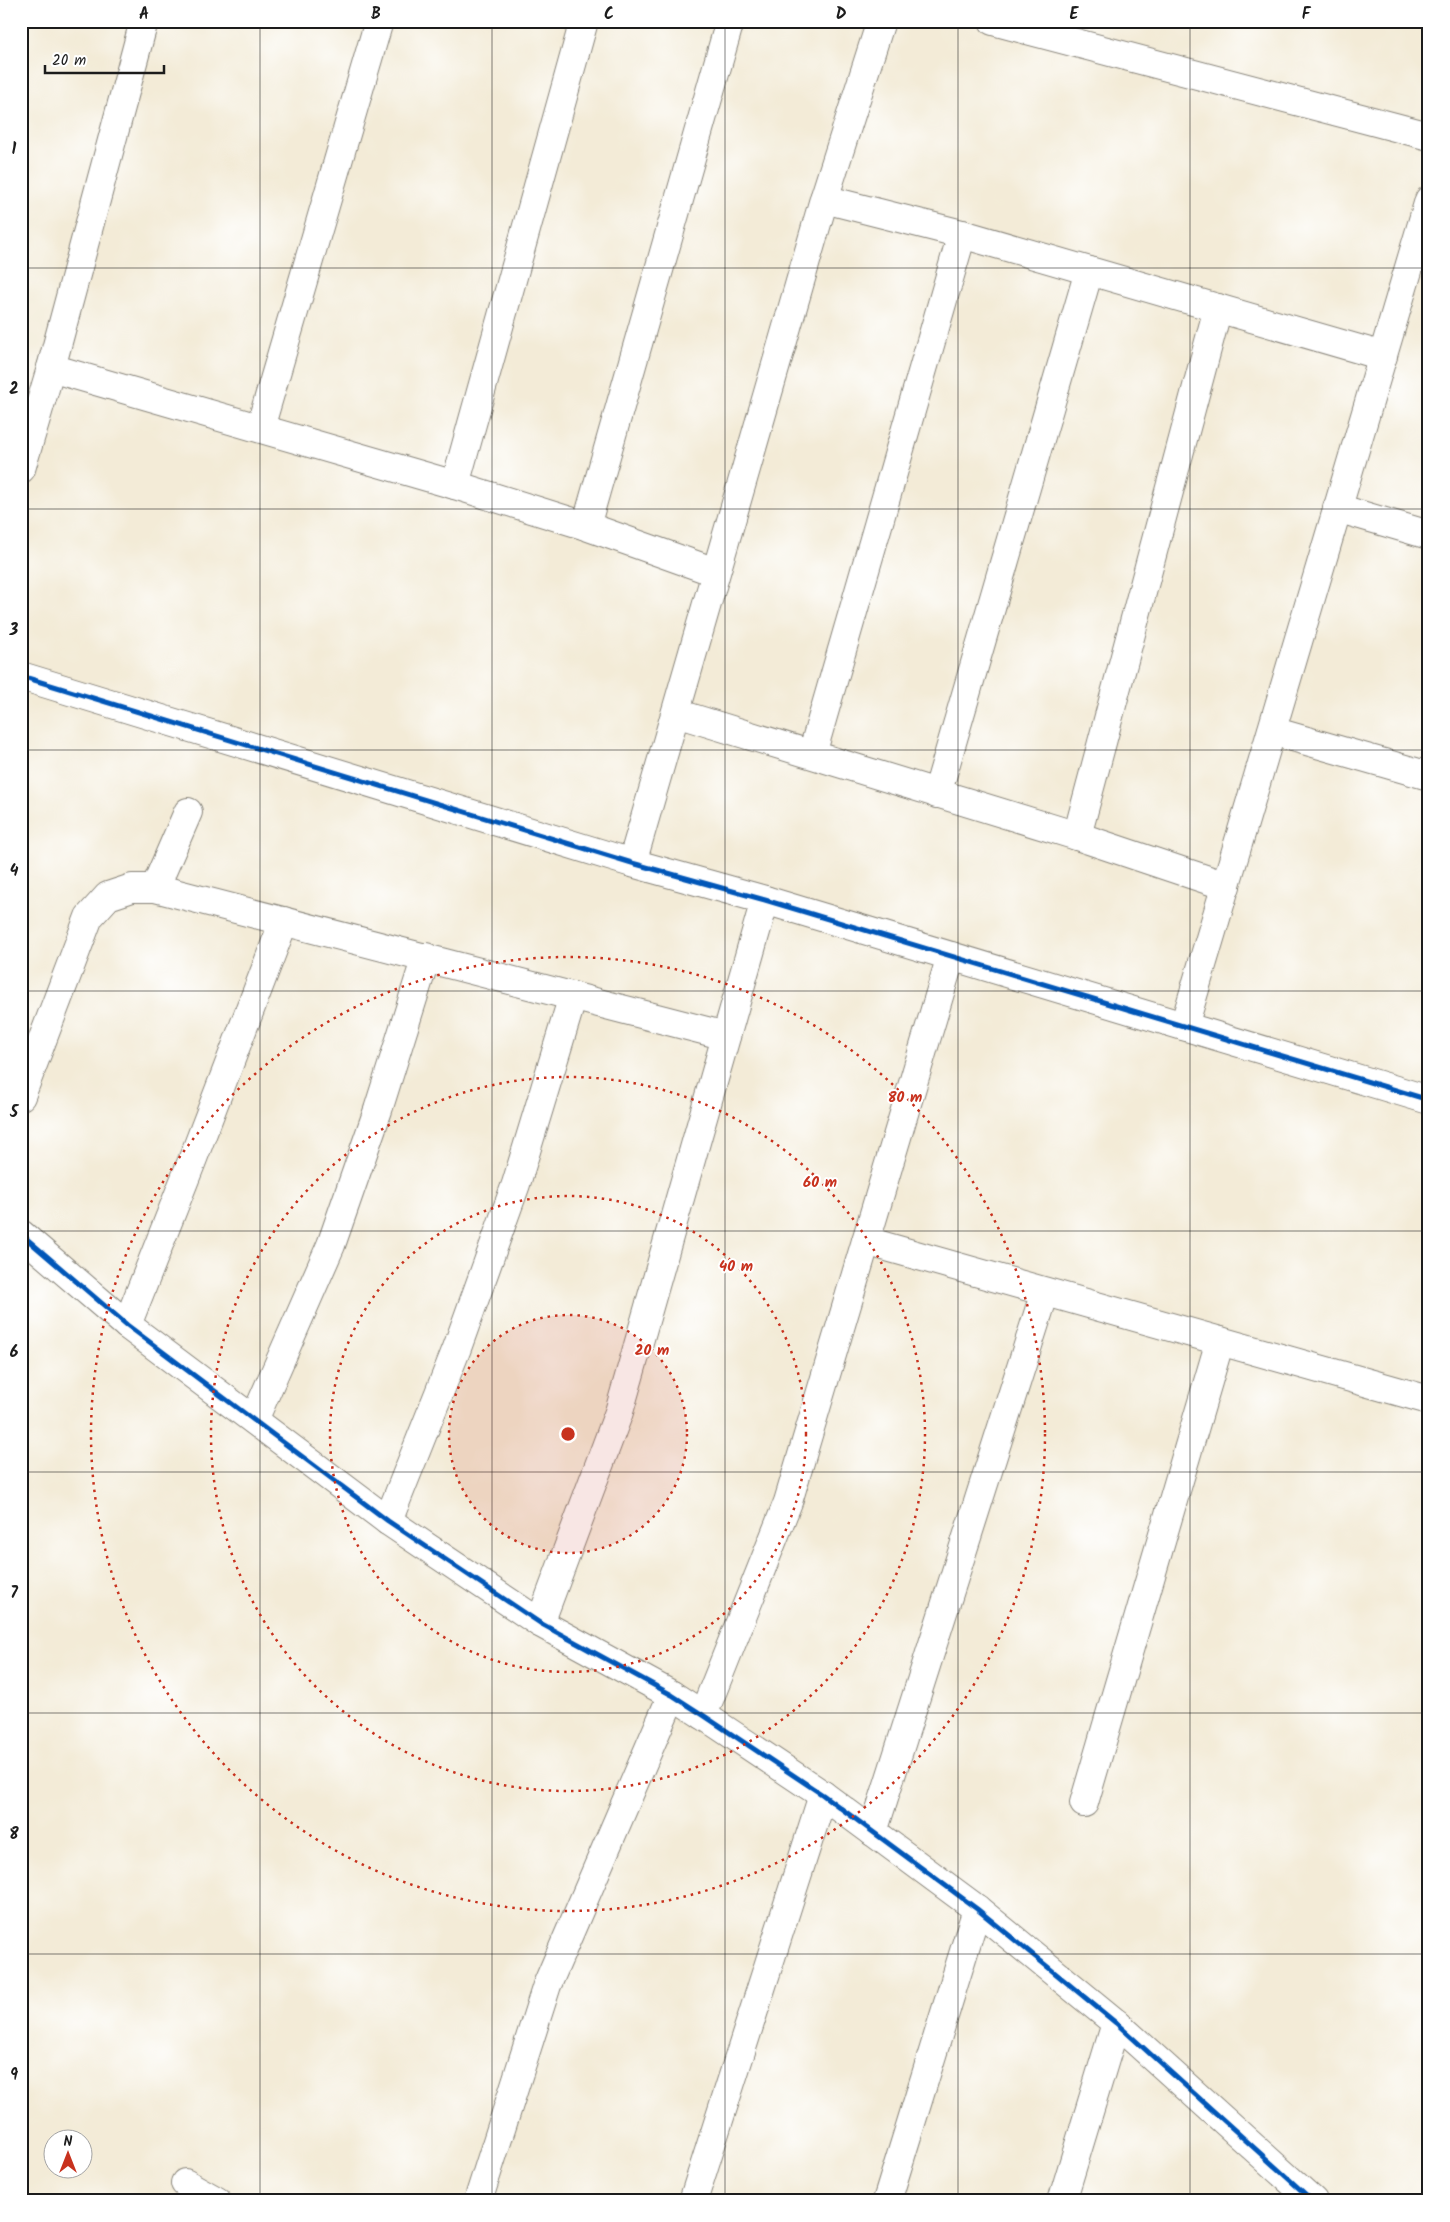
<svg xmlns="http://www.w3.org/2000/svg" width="1450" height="2222" font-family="Kalam,sans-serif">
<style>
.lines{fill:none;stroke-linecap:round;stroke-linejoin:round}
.minor-casing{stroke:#88847a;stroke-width:30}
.minor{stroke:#fff;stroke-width:28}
.cycleway-casing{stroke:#fff;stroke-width:8}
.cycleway{stroke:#0057b8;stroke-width:5}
.grid{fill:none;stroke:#1c1c1c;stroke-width:1;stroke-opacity:0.55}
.ring{fill:none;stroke:#c8321e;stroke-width:2.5;stroke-dasharray:2.5 5}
.centre{fill:#c8321e;stroke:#fff;stroke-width:2.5}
.ring-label{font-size:15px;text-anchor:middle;font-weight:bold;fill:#c8321e;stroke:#fff;stroke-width:4;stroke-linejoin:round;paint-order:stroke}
.neatline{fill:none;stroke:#1c1c1c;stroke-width:2}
.grid-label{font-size:16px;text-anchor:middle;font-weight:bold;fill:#1c1c1c}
</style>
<rect width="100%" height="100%" fill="#fff"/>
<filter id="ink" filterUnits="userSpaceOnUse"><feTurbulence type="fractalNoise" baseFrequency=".02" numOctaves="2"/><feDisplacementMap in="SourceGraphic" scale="10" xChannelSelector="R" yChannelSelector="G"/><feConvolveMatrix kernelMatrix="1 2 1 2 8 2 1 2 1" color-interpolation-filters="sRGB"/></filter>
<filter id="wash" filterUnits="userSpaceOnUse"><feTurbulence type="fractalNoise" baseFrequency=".0096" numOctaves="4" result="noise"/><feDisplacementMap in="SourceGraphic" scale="20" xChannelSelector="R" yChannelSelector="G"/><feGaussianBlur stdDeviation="1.12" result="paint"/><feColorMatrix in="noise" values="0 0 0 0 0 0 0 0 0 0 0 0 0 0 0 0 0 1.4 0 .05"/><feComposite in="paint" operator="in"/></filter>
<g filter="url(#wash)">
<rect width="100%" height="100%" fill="#f3ebd7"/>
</g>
<g filter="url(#ink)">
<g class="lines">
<defs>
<g id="minor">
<path d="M993 21 1429 136"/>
<path d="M824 199 962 234 1383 356"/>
<path d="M51 368 455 485 586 526 715 572"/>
<path d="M260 428 379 21"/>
<path d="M21 469 51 368 144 21"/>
<path d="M455 485 584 21"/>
<path d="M1337 508 1429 535"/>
<path d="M586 526 730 21"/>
<path d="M21 676 632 863 765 900 1429 1100"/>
<path d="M676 713 1077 836 1226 886"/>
<path d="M1272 731 1429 776"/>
<path d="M812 754 962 234"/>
<path d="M937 794 1089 271"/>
<path d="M1077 836 1218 308"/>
<path d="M632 863 824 199 881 21"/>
<path d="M155 888 188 812"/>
<path d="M1184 1026 1429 200"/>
<path d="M21 1096 89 917 108 896 132 888H155L726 1036"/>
<path d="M21 1234 127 1325 388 1521 540 1623 672 1695 703 1715 823 1795 977 1909 1116 2023 1313 2201"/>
<path d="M866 1241 1429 1400"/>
<path d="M127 1325 192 1161 284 921"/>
<path d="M254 1420 331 1245 378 1110 426 957"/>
<path d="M388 1521 457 1348 516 1184 573 996"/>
<path d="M540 1623 619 1412 765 900"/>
<path d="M703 1715 788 1502 951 956"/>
<path d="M1084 1803 1220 1341"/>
<path d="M873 1832 1045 1292"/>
<path d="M185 2183 217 2201"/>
<path d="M478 2201 547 1985 672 1695"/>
<path d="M693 2201 823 1795"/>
<path d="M887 2201 977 1909"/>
<path d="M1062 2201 1116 2023"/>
</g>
</defs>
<use href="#minor" class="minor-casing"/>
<use href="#minor" class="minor"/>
<defs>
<g id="cycleway">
<path d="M21 676 632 863 765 900 1429 1100"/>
<path d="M21 1234 127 1325 388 1521 540 1623 672 1695 703 1715 823 1795 977 1909 1116 2023 1313 2201"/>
</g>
</defs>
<use href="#cycleway" class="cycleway-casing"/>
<use href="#cycleway" class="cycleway"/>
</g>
</g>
<path class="grid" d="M260 21V2201M492 21V2201M725 21V2201M958 21V2201M1190 21V2201M21 268H1429M21 509H1429M21 750H1429M21 991H1429M21 1231H1429M21 1472H1429M21 1713H1429M21 1954H1429"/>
<circle cx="568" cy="1434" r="119" fill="#c8321e" fill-opacity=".12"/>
<g class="ring">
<circle cx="568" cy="1434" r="119"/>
<circle cx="568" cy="1434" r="238"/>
<circle cx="568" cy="1434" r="357"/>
<circle cx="568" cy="1434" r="477"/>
</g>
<circle cx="568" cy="1434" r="8" class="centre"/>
<g class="ring-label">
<text x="905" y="1102">80 m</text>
<text x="820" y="1187">60 m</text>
<text x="736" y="1271">40 m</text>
<text x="652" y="1355">20 m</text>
</g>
<rect width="1450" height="2222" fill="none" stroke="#fff" stroke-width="55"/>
<g transform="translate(68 2154)"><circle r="24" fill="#ffffff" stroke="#a4a4a4"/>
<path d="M0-4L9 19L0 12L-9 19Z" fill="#c8321e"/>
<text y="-8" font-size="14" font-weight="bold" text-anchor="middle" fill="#1c1c1c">N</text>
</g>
<path d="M45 65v8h119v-8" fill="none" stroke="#1c1c1c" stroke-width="2.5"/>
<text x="52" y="65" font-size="15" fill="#1c1c1c" stroke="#ffffff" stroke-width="4" paint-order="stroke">20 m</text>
<rect x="28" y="28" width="1394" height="2166" class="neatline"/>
<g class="grid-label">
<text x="144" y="19">A</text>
<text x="376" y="19">B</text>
<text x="609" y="19">C</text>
<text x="841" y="19">D</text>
<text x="1074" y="19">E</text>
<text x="1306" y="19">F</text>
<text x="14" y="154">1</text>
<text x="14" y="394">2</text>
<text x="14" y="635">3</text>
<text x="14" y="876">4</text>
<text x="14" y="1117">5</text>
<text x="14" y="1357">6</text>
<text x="14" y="1598">7</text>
<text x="14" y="1839">8</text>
<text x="14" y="2080">9</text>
</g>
</svg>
